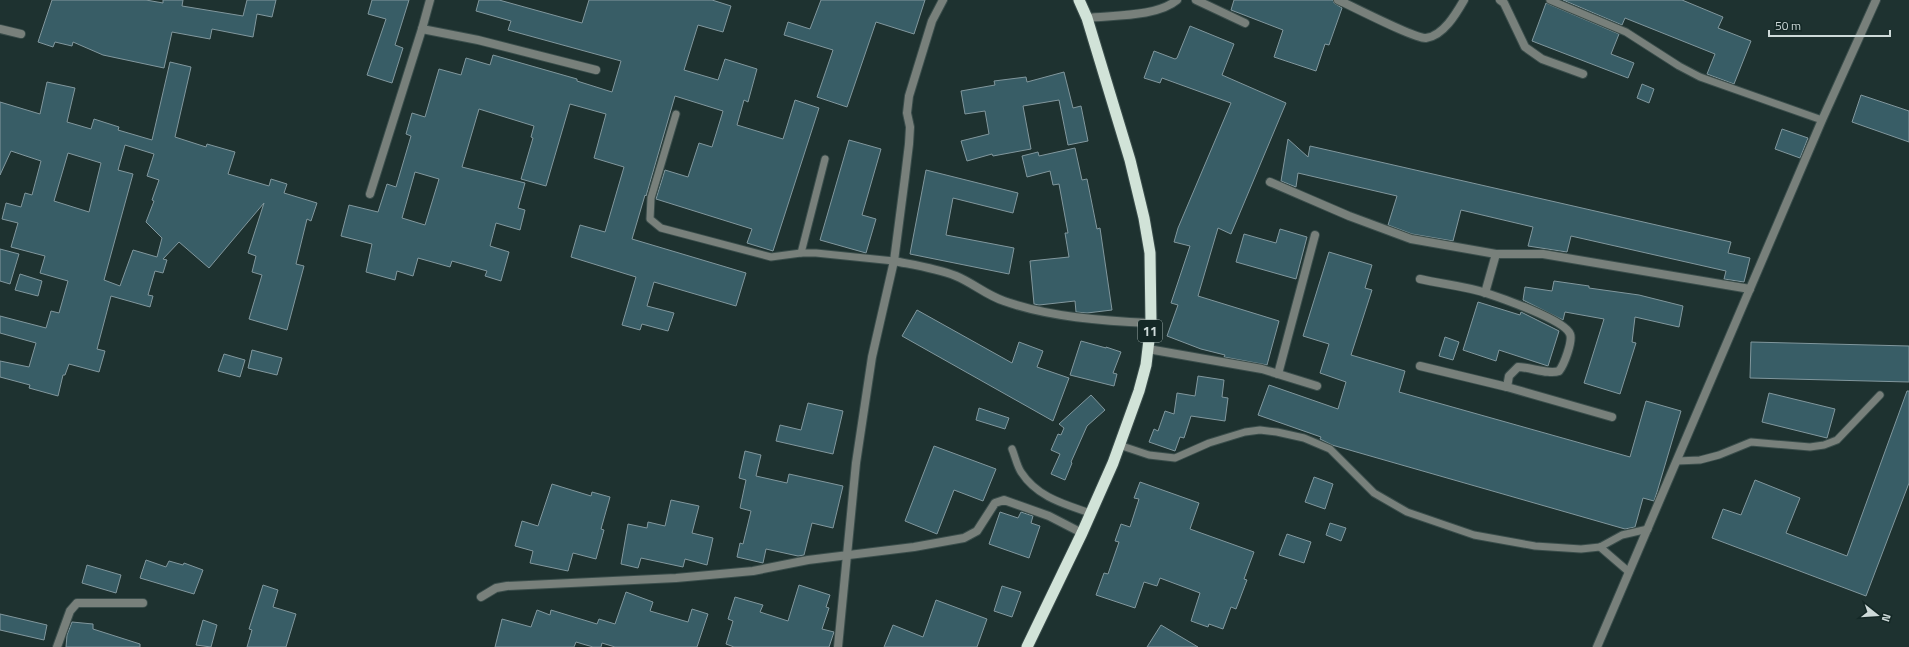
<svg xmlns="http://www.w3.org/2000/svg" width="1909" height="647" font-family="'Titillium Web',sans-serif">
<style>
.building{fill:#385d66;stroke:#81979d;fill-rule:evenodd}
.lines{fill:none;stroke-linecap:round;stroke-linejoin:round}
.service-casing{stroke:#3a4d4b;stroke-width:9}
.minor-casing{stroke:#3a4d4b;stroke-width:10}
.trunk-casing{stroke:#3a4d4b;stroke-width:13}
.service{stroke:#78807b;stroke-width:7}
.minor{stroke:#78807b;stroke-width:8}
.trunk{stroke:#d1e3d8;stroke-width:11}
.labels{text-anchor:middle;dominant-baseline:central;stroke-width:3;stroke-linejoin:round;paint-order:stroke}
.shield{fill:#142826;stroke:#96a5a3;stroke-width:1}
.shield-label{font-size:13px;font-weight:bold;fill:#cedad9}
</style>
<rect width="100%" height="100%" fill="#1e3230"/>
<g class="building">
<path d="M52 0H146L163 3V0H183L182 6 243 16 247 0H276L272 17 257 14 253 37 212 29 210 39 172 32 164 68 103 55 73 42 72 46 55 42 53 47 38 42Z"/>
<path d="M372 0H409L395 45 403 48 392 83 367 75 386 19 368 14Z"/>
<path d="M479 0H499L582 23 589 0H712L731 6 723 32 698 25 684 70 718 80 725 59 757 69 748 102 744 100 737 125 783 139 795 100 819 108 773 251 747 243 752 229 656 199 665 170 688 177 699 143 712 147 723 111 675 96 646 196 645 195 632 239 746 273 736 306 654 282 647 306 674 313 668 331 642 324 640 330 622 325 636 277 571 257 580 225 605 232 624 167 594 158 606 114 570 104 546 186 521 179 533 138 531 137 534 126 479 109 462 167 525 183 518 208 525 210 520 230 496 223 490 246 509 252 501 281 485 276 487 271 452 261 450 267 418 258 413 276 397 271 395 280 366 272 372 244 341 236 349 205 378 212 387 184 396 187 411 136 406 134 412 113 425 117 439 69 461 75 466 58 490 65 493 55 577 79V81L612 92 621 61 508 30 511 21 476 11ZM415 172 439 179 425 225 402 218Z"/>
<path d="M821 0H925L914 34 876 22 847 107 817 97 833 50 784 35 788 22 810 29Z"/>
<path d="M1234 0H1333L1334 3 1342 8 1329 45 1325 44 1316 71 1274 57 1283 30 1231 10Z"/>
<path d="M1563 0H1682L1723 17 1718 28 1751 41 1734 84 1707 74 1715 54 1625 18 1622 25Z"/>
<path d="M1546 3 1619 34 1611 54 1634 63 1628 78 1532 41Z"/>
<path d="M1190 26 1234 44 1222 75 1286 103 1231 234 1218 228 1198 296 1279 321 1267 365 1224 357 1225 355 1201 349 1167 336 1178 305 1171 303 1190 246 1174 242 1178 228 1231 103 1162 78 1160 83 1144 78 1154 51 1175 59 1177 58Z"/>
<path d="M170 62 191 67 175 137 206 147 207 144 235 152 228 174 269 186 271 179 287 184 284 193 317 203 311 221 307 219 296 264 304 266 287 330 249 319 262 275 252 272 256 256 248 253 264 203 209 268 179 242 163 259 167 260 163 273 155 271 148 295 153 296 150 307 111 296 97 349 105 351 99 372 69 364 65 375H63L58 396 29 388 30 385 0 377V361L29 367 36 343 0 333V316L46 328 51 311 59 313 68 281 40 273 45 256 11 247 18 223 2 219 6 203 21 207 25 193 32 195 41 161 11 151 0 175V102L40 114 47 82 75 88 67 122 91 129 94 119 119 127 118 130 152 140ZM125 145 154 154 147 176 159 180 152 200 154 201 146 222 162 238 157 257 133 250 120 286 104 280 133 174 118 170ZM68 153 101 163 89 212 54 201Z"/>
<path d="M1064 72 1073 108 1081 106 1088 141 1068 145 1059 100 1023 106 1031 149 993 156 992 154 967 161 961 141 989 134 985 111 965 114 961 91 995 85 994 81 1026 77 1027 82Z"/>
<path d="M1642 84 1654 89 1649 103 1637 98Z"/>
<path d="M1861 95 1909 111V142L1852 122Z"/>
<path d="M1782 129 1808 138 1800 158 1775 149Z"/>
<path d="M1288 139 1308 157 1310 146 1731 242 1728 253 1750 258 1744 282 1724 279 1726 271 1571 236 1567 252 1528 246 1533 227 1461 210 1453 241 1412 234 1388 225 1397 196 1298 173 1296 187 1281 181Z"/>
<path d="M849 140 881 149 862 215 876 219 866 253 820 240Z"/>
<path d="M1075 148 1082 180 1087 179 1097 229 1100 228 1112 310 1087 313 1076 312 1075 301 1039 305 1034 304 1030 261 1069 257 1065 233H1068L1059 184 1053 185 1050 171 1027 177 1022 156 1038 152 1039 156Z"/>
<path d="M926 170 1018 193 1013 213 953 198 946 235 1014 248 1009 274 910 254Z"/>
<path d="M1280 229 1307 237 1296 279 1236 262 1244 234 1276 243Z"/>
<path d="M0 249 19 254 10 284 0 281Z"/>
<path d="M1329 252 1372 265 1365 288 1372 290 1351 355 1405 371 1399 392 1630 457 1646 401 1681 411 1657 492 1654 501 1643 498 1635 527 1625 529 1332 445 1320 439 1321 437 1258 415 1269 385 1338 409 1346 382 1320 373 1329 344 1303 336Z"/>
<path d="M20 274 42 281 38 296 15 290Z"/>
<path d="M1554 281 1589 286V288L1639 295 1683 306 1679 327 1635 317 1632 342 1636 343 1620 394 1584 383 1604 319 1565 312 1563 320 1523 300 1525 287 1552 291Z"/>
<path d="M1478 302 1520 315 1521 312 1559 331 1548 366 1499 350 1496 361 1463 350Z"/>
<path d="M917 310 1012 363 1019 342 1043 351 1037 367 1069 378 1053 421 902 336Z"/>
<path d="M1445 337 1459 342 1453 360 1439 356Z"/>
<path d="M1081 341 1106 348V347L1121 352 1113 373 1117 374 1114 386 1070 375Z"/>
<path d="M1751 342 1909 346V382L1750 378Z"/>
<path d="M252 350 282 358 277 375 248 368Z"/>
<path d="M224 354 245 360 240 377 218 371Z"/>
<path d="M1198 376 1224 380 1222 397 1228 398 1225 421 1191 416 1184 438 1180 437 1175 451 1149 442 1154 429 1158 431 1165 411 1174 414 1177 393 1195 396Z"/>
<path d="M1907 391H1909V483L1866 596 1712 538 1723 509 1741 515 1755 480 1800 498 1786 533 1847 556Z"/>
<path d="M1769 393 1835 409 1827 438 1762 422Z"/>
<path d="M1091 395 1105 410 1087 426 1071 462 1072 463 1065 480 1051 474 1060 454 1051 450 1058 434 1061 435 1064 428 1059 424Z"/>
<path d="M808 403 843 411 833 454 776 441 780 425 801 430Z"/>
<path d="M979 408 1009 418 1005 429 976 420Z"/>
<path d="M934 446 996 469 983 501 954 490 937 534 905 521Z"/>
<path d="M745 451 761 455 756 476 787 483 789 474 843 486 833 528 812 523 804 555 798 556 766 549 763 563 737 557 740 543 743 544 751 511 740 508 746 480 739 478Z"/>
<path d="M1314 477 1333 484 1325 509 1305 502Z"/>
<path d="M1140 482 1199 503 1190 529 1254 552 1244 579 1247 580 1236 609 1231 607 1223 629 1209 624 1208 627 1191 621 1200 593 1160 578 1157 586 1144 582 1135 608 1096 595 1104 573 1108 574 1119 542 1115 541 1121 524 1130 527 1139 499 1134 498Z"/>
<path d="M552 484 591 496 592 492 610 497 601 529 604 530 596 559 573 553 568 571 530 563 533 551 515 546 522 521 538 526Z"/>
<path d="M671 500 699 506 692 533 713 538 707 565 685 559 683 567 641 558 638 568 621 564 628 524 647 528 648 522 665 526Z"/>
<path d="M1000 512 1018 518 1021 512 1033 516 1031 523 1040 526 1029 558 989 544Z"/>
<path d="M1330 523 1346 528 1341 541 1326 535Z"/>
<path d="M1287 534 1311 542 1304 563 1279 555Z"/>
<path d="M146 560 166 567 169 561 183 565 184 563 203 570 194 594 140 578Z"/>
<path d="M87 565 121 575 116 593 82 583Z"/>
<path d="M263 585 278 590 273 607 296 614 286 647H247L252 630 249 629Z"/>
<path d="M799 585 830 595 826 607 829 608 822 629 834 632 829 647H734L726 644 733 621 728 619 735 597 763 605 760 612 788 621Z"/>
<path d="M1002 586 1021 592 1012 617 994 611Z"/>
<path d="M626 592 653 602 650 611 688 622 692 609 708 614 697 647H615L602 643 601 647H593L576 642 574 647H495L502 619 531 627 537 610 550 615 551 610 597 624 599 619 615 624Z"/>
<path d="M936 600 987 619 977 647H884L893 625 923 637Z"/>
<path d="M0 614 47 625 44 640 0 630Z"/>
<path d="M203 620 217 625 211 647 196 645Z"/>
<path d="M72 622 93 624V629L140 644V647H66L67 635Z"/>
<path d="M1161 625 1198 647H1147Z"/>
</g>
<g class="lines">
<defs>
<g id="service">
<path d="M1550 0 1626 32 1679 66 1700 77 1822 120"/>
<path d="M676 114 651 198 650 219 661 228 771 257 801 253H816L894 261"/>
<path d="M801 253 825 159"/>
<path d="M1119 445 1149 455 1175 458 1209 443 1245 432 1260 430 1277 432 1304 438 1330 449 1374 493 1407 512 1474 535 1535 546 1581 549 1600 547 1622 535 1648 529"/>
<path d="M1012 449C1015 456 1017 466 1021 472 1037 497 1064 504 1090 513"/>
<path d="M1677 461 1700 460 1719 455 1751 442 1810 447 1824 445 1837 440 1880 395"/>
<path d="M1600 547 1629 572"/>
</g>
<g id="minor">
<path d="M1196 0 1245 23"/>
<path d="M1338 0C1352 6 1415 39 1426 38 1443 36 1456 14 1464 0"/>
<path d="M1500 0 1504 3 1525 47 1542 59 1583 74"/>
<path d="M1087 18C1113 15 1157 17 1177 0"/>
<path d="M0 29 21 34"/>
<path d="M422 29 478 40 596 70"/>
<path d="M1270 182 1349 216 1411 239 1496 254H1543L1750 289"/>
<path d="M370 194 422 29 430 0"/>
<path d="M894 261C914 265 936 268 956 276 973 283 986 295 1004 301 1049 317 1103 321 1151 323"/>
<path d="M1420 279C1441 284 1465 286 1486 293 1501 298 1565 320 1570 334 1573 341 1564 365 1559 371 1549 375 1530 367 1518 367L1509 376 1507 387 1612 417"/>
<path d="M1485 293 1496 254"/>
<path d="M1148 349 1262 369 1317 386"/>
<path d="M1420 366 1507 387"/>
<path d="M1278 374 1315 235"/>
<path d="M481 597 496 588 507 586 676 578 753 571 808 560 914 547 964 538 977 531 995 503 1004 500 1049 516 1082 533"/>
<path d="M57 647 70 611 77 603H143"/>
<path d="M838 647 856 463 872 357 894 261 905 177 909 144 910 127 907 113 909 96 932 21 943 0"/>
<path d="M1597 647 1822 120 1876 0"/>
</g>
<path id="trunk" d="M1027 647 1082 533 1113 463 1139 391 1146 365 1151 323 1150 253 1144 218 1130 160 1087 18 1079 0"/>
</defs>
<use href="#service" class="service-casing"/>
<use href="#minor" class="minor-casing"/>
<use href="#trunk" class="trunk-casing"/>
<use href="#service" class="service"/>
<use href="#minor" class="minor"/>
<use href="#trunk" class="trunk"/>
</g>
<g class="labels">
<rect class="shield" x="1138" y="320" width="24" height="22" rx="3"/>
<g class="shield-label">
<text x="1150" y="331">11</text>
</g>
</g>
<g transform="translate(1877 615) rotate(107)" stroke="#142826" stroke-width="3" paint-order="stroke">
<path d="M0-3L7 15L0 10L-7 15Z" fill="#cedad9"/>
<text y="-6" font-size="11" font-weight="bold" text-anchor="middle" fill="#cedad9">N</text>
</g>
<path d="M1769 30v6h121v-6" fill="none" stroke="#cedad9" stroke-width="2"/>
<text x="1775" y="30" font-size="12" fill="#cedad9" stroke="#142826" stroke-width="3" paint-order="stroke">50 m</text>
</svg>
